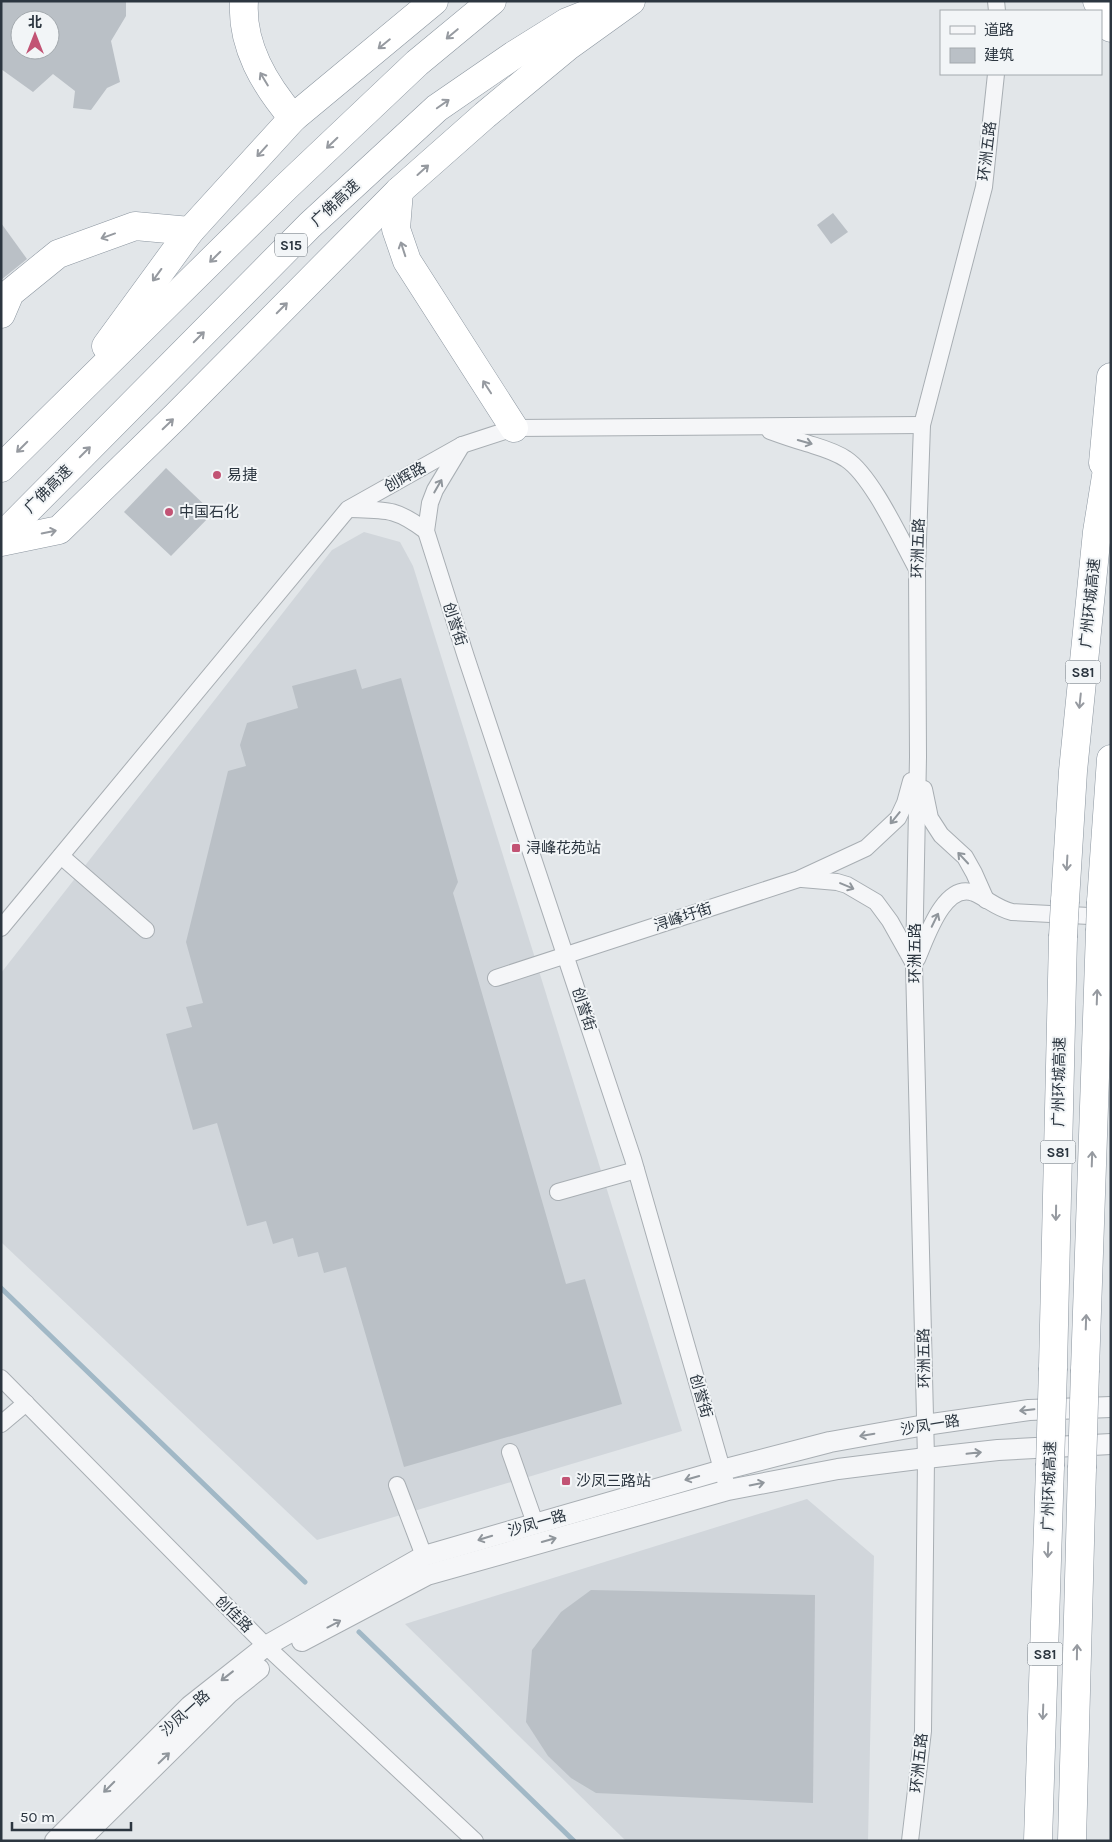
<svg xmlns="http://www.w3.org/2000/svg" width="1112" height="1842" font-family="Karla,'Noto Sans SC',sans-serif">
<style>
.built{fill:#d1d6db}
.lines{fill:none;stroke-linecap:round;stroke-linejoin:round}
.stream{stroke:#a1b8c6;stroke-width:5}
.building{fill:#bac0c6;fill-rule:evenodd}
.minor-casing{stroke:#a8aeb3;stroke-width:18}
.tertiary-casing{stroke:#a8aeb3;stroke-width:22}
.motorway-casing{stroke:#8b959f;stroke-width:29}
.minor{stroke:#f5f6f8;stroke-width:16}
.tertiary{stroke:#f5f6f8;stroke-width:20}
.motorway{stroke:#fff;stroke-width:28}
.motorway-bridge-casing{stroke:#8b959f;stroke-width:29;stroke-linecap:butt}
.motorway-bridge{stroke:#fff;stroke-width:28}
.oneway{stroke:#969aa0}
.oneway2{stroke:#90969c}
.poi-dot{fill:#c25374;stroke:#f2f5f7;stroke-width:2}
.labels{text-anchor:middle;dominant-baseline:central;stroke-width:4;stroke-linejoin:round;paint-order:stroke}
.shield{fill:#f2f5f7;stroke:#676f77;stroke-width:1}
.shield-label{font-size:14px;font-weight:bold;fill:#2c3640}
.street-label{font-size:15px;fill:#2c3640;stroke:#f2f5f7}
.poi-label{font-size:15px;fill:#2c3640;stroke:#f2f5f7;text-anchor:start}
</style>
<rect width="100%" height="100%" fill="#e2e6e9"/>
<g class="built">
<path d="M364 532 400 542 413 566 682 1431 317 1540 1 1242V973L332 550Z"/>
<path d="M807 1499 874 1556 868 1841H626L405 1624Z"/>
</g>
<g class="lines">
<g class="stream">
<path d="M1 1288 305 1582"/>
<path d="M359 1632 574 1841"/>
</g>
</g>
<g class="building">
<path d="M1 1H126V16L111 41 120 82 107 88 91 110 73 108 75 91 53 74 33 92 1 69ZM20 20H50V50H20Z"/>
<path d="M833 213 848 232 831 244 817 225Z"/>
<path d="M1 223 27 259 1 280Z"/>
<path d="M166 468 213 513 171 556 124 512Z"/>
<path d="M356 669 362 689 401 678 458 882 453 893 566 1284 585 1279 622 1404 404 1467 346 1267 324 1273 318 1252 298 1257 293 1238 273 1244 266 1221 247 1226 217 1123 193 1130 166 1034 192 1027 186 1007 203 1003 186 942 228 771 246 766 240 745 247 723 298 708 292 686Z"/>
<path d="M591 1590 815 1595 813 1803 596 1793 571 1778 548 1756 526 1722 532 1650 561 1612Z"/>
</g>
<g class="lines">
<defs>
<g id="minor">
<path d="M996 1 997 11"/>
<path d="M770 431C781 435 792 439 803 442 818 447 833 450 846 459 872 476 901 540 917 569"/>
<path d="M462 445 435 490 430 503 426 531 466 657 633 1159 728 1490"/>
<path d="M349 509C386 510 396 508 426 531"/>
<path d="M924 789 930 818 941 835 965 857 974 873 986 900"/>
<path d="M61 856 146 930"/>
<path d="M802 879 837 882 847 885 876 902 890 921 913 962"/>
<path d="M1 928 348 509 462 445 514 428 922 425"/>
<path d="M917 959C926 939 944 881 974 893 988 899 996 908 1012 912L1109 917"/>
<path d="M496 978 799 879 866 848 898 818 905 803 911 781"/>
<path d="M558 1192 636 1170"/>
<path d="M1 1378 266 1646 475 1841"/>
<path d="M1 1424 26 1403"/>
<path d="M510 1452 535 1523"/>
<path d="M397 1485 424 1556"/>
<path d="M910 1841 923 1731 926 1458 914 964 918 757 917 569 922 425 984 187 996 74"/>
</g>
<g id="tertiary">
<path d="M302 1641 427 1575 728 1490 838 1469 926 1458 998 1450 1111 1444"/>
<path d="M55 1841 190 1706 266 1646 424 1556 722 1470 830 1442 925 1425 1029 1410 1111 1407"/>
<path d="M79 1841 229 1693 259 1669"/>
</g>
<g id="motorway">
<path d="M244 1C241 46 265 85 293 118"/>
<path d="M1097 1 1111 28"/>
<path d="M399 191 396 229 407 261 514 428"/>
<path d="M1 314 10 293 58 254 135 226 190 231"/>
<path d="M106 346 190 231 293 118 434 1"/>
<path d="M1103 463 1111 377"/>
<path d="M1 468 286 187 417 63 492 1"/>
<path d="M1 537 310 225 437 108 514 55 567 22 605 7"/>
<path d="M1 542 59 530 176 416 399 191 485 115 567 47 631 1"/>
<path d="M1065 901 1073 771 1097 532 1111 445"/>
<path d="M1101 902 1111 759"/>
<path d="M1053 1368 1063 937"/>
<path d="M1085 1370 1100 931"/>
<path d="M1038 1841 1050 1466"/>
<path d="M1072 1841 1082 1468"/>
</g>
</defs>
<use href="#minor" class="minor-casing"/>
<use href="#tertiary" class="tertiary-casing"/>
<use href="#motorway" class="motorway-casing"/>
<use href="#minor" class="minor"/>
<use href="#tertiary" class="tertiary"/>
<use href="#motorway" class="motorway"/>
<defs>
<g id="motorway-bridge">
<path d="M1100 931 1101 902"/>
<path d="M1063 937 1065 901"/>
<path d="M1050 1466 1053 1368"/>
<path d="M1082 1468 1085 1370"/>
</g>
</defs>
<use href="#motorway-bridge" class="motorway-bridge-casing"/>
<use href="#motorway-bridge" class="motorway-bridge"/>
</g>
<defs><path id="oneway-shaft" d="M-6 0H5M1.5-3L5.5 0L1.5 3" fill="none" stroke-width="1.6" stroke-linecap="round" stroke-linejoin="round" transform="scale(1.25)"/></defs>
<g class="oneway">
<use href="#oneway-shaft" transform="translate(452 34) rotate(140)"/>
<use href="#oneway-shaft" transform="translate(384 44) rotate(141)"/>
<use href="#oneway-shaft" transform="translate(264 79) rotate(-121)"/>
<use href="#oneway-shaft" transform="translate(443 104) rotate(-35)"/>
<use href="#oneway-shaft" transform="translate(332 143) rotate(136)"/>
<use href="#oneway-shaft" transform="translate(262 151) rotate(132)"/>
<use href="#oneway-shaft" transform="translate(423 170) rotate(-42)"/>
<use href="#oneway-shaft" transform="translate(108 236) rotate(160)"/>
<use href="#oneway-shaft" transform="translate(403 249) rotate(-108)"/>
<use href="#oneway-shaft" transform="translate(215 257) rotate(135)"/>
<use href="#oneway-shaft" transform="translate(157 275) rotate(126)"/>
<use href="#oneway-shaft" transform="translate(282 308) rotate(-45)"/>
<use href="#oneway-shaft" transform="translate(199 337) rotate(-45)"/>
<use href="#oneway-shaft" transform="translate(487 387) rotate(-123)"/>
<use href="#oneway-shaft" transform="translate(168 424) rotate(-44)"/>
<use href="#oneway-shaft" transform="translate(22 447) rotate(135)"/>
<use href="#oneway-shaft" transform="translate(85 452) rotate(-45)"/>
<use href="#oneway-shaft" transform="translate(49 532) rotate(-11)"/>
<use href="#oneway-shaft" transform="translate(1080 701) rotate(96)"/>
<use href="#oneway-shaft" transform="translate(1067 863) rotate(93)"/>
<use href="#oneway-shaft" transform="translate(1097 997) rotate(-88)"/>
<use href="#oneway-shaft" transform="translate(1092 1159) rotate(-88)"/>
<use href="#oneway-shaft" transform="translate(1056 1213) rotate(91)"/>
<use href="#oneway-shaft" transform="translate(1086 1322) rotate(-88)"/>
<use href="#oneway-shaft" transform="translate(1048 1550) rotate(92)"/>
<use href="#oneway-shaft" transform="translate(1077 1652) rotate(-89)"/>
<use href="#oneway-shaft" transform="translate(1043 1712) rotate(92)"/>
</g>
<g class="oneway2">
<use href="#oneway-shaft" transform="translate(805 442) rotate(16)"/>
<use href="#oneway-shaft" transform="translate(438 486) rotate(-60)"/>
<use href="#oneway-shaft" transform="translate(895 818) rotate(129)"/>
<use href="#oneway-shaft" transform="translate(963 858) rotate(-133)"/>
<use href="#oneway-shaft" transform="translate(847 886) rotate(23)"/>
<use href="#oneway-shaft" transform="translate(935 920) rotate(-64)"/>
<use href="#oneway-shaft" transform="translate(1027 1410) rotate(174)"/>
<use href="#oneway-shaft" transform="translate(867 1435) rotate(170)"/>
<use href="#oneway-shaft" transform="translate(974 1453) rotate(-6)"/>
<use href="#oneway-shaft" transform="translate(692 1478) rotate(164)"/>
<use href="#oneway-shaft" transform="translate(757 1484) rotate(-11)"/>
<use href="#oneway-shaft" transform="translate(485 1538) rotate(163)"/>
<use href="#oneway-shaft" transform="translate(549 1540) rotate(-16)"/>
<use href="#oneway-shaft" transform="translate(334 1624) rotate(-28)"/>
<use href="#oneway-shaft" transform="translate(227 1676) rotate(142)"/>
<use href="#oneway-shaft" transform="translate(164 1758) rotate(-44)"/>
<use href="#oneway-shaft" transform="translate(109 1787) rotate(135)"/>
</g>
<g class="poi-dot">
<circle cx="217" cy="475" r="5"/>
<circle cx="169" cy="512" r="5"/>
<rect x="511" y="843" width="10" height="10" rx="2.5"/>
<rect x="561" y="1476" width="10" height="10" rx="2.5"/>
</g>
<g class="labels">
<g class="shield">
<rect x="275" y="233.5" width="32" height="23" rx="4"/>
<rect x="1065.5" y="660.5" width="35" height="23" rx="4"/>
<rect x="1040.5" y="1140.5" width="35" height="23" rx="4"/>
<rect x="1027.5" y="1642.5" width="35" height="23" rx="4"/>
</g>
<g class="shield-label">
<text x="291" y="245">S15</text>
<text x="1083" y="672">S81</text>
<text x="1058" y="1152">S81</text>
<text x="1045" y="1654">S81</text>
</g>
<g class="street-label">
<text transform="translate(987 151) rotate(-83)">环洲五路</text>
<text transform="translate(335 203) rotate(-43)">广佛高速</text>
<text transform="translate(405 477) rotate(-29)">创辉路</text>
<text transform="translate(48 489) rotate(-45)">广佛高速</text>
<text transform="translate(918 548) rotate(-88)">环洲五路</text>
<text transform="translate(1090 603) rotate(-84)">广州环城高速</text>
<text transform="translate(455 624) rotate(72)">创誉街</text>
<text transform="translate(683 917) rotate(-18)">浔峰圩街</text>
<text transform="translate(915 953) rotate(-90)">环洲五路</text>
<text transform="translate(584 1009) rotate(72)">创誉街</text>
<text transform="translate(1059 1082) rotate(-89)">广州环城高速</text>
<text transform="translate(924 1358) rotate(-91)">环洲五路</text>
<text transform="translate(701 1396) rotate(74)">创誉街</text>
<text transform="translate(930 1425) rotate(-9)">沙凤一路</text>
<text transform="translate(1049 1486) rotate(-88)">广州环城高速</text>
<text transform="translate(537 1523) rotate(-16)">沙凤一路</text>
<text transform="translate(234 1614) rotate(45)">创佳路</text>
<text transform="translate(185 1713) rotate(-42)">沙凤一路</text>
<text transform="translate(919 1763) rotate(-84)">环洲五路</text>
</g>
<g class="poi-label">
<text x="227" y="475">易捷</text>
<text x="179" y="512">中国石化</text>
<text x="526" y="848">浔峰花苑站</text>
<text x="576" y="1481">沙凤三路站</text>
</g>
</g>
<rect width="1112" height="1842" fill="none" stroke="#2c3640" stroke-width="5"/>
<rect x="940" y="10" width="162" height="65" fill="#f2f5f7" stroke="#a3a9ae"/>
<rect x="950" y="26" width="25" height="8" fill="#f5f6f8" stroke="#a3a9ae"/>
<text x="984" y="35" font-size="15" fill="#2c3640">道路</text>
<rect x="950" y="48" width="25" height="15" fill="#bac0c6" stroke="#a3a9ae"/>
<text x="984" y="60" font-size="15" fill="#2c3640">建筑</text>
<g transform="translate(35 35)"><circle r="24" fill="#f2f5f7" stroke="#a3a9ae"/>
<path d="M0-4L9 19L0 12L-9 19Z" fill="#c25374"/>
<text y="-8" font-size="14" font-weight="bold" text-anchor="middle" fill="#2c3640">北</text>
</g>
<path d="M12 1822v8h119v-8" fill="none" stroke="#2c3640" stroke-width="2.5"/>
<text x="20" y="1822" font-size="15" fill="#2c3640" stroke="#f2f5f7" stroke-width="4" paint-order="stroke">50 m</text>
</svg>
